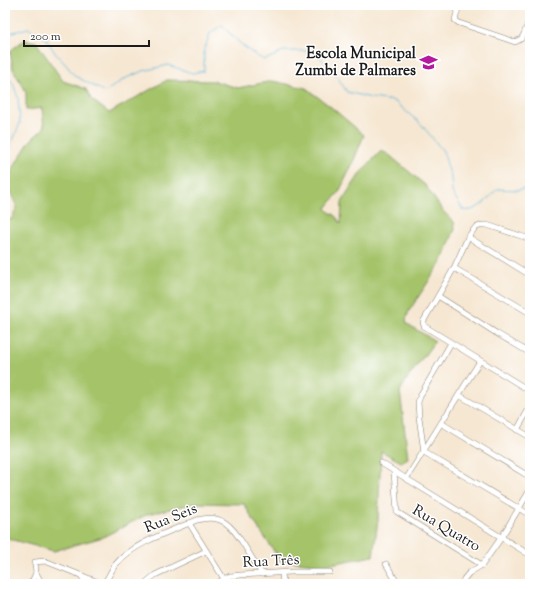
<svg xmlns="http://www.w3.org/2000/svg" width="535" height="589" font-family="'Sorts Mill Goudy',serif">
<style>
.green{fill:#a5c46b;stroke:#607044}
.lines{fill:none;stroke-linecap:round;stroke-linejoin:round}
.stream{stroke:#5cb4da;stroke-width:1}
.minor-casing{stroke:#898277;stroke-width:6}
.minor{stroke:#fff;stroke-width:5}
.labels{text-anchor:middle;dominant-baseline:central;stroke-width:3;stroke-linejoin:round;paint-order:stroke}
.poi-label{font-size:15px;font-weight:bold;fill:#1c1c1c;stroke:#fff;text-anchor:end}
.street-label{font-size:15px;fill:#1c1c1c;stroke:#fff}
</style>
<rect width="100%" height="100%" fill="#fff"/>
<filter id="ink" filterUnits="userSpaceOnUse"><feTurbulence type="fractalNoise" baseFrequency=".025" numOctaves="2"/><feDisplacementMap in="SourceGraphic" scale="8" xChannelSelector="R" yChannelSelector="G"/><feConvolveMatrix kernelMatrix="1 2 1 2 8 2 1 2 1" color-interpolation-filters="sRGB"/></filter>
<filter id="wash" filterUnits="userSpaceOnUse"><feTurbulence type="fractalNoise" baseFrequency=".012" numOctaves="4" result="noise"/><feDisplacementMap in="SourceGraphic" scale="16" xChannelSelector="R" yChannelSelector="G"/><feGaussianBlur stdDeviation="0.9" result="paint"/><feColorMatrix in="noise" values="0 0 0 0 0 0 0 0 0 0 0 0 0 0 0 0 0 1.4 0 .05"/><feComposite in="paint" operator="in"/></filter>
<g filter="url(#wash)">
<rect width="100%" height="100%" fill="#f6e7d2"/>
<path class="green" d="M24 40 36 42 63 81 86 89 91 99 109 113 167 80 214 81 238 88 272 81 306 88 331 107 364 135 351 167 339 192 326 208 329 212 335 215 341 224 342 202 361 172 381 151 388 154 425 185 443 211 454 222 455 229 442 261 409 311 406 320 407 324 435 341 407 379 400 391 408 458 401 462 381 451 378 520 373 556 325 565 280 560 257 526 244 504 196 503 148 514 103 537 54 551 9 539 5 536V220L12 219 17 207 11 194 5 190V184L16 163 30 141 44 128 42 108 26 110V92L13 69 10 51Z"/>
<g class="lines">
<g class="stream">
<path d="M5 49 8 43 10 33 28 28 45 37 55 53 67 66 75 76 105 92 124 79 143 71 168 65 192 73 204 71V51L210 33 222 25C237 41 246 50 264 60L274 56 283 51H314L335 73 347 92 371 98 394 101 421 124 443 151 451 177 452 192 463 210C477 213 488 199 497 189L518 190 530 187"/>
<path d="M5 74 13 83 18 98 20 123 8 153 5 154"/>
</g>
</g>
</g>
<g filter="url(#ink)">
<g class="lines">
<defs>
<g id="minor">
<path d="M459 5 455 20 459 23 515 42 521 39 524 34 530 18"/>
<path d="M468 237 530 275"/>
<path d="M530 239 487 225H482L475 228 468 237 454 268 423 322 424 326 530 391"/>
<path d="M454 268 530 313"/>
<path d="M438 296 496 333 530 353"/>
<path d="M451 343 421 394 418 402 419 417 424 452 530 515"/>
<path d="M459 395 530 437"/>
<path d="M441 423 530 477"/>
<path d="M517 430 530 407"/>
<path d="M381 463 530 555"/>
<path d="M394 472 397 512 482 565"/>
<path d="M406 479 480 361"/>
<path d="M189 523 224 579"/>
<path d="M386 564 398 584"/>
<path d="M282 573 283 584"/>
<path d="M81 575 86 584"/>
<path d="M31 584 36 573"/>
<path d="M42 584 36 573 35 562 45 561 103 584"/>
<path d="M104 584C108 578 111 571 115 565 133 543 171 531 197 520 222 513 232 526 244 545 250 555 256 564 262 574"/>
<path d="M144 584 155 575 206 551"/>
<path d="M216 584 224 579 230 576 241 575 291 572H330"/>
<path d="M462 584 464 579 469 573 482 565 501 538 530 490"/>
</g>
</defs>
<use href="#minor" class="minor-casing"/>
<use href="#minor" class="minor"/>
</g>
</g>
<defs>
<symbol id="school-bare" viewBox="-9 -9 18 18"><path d="M0-5L7-2L0 1L-7-2ZM-4 1L0 2.5L4 1V4Q0 6-4 4Z" fill="#b5179e" stroke="#fff" stroke-width="2.5" paint-order="stroke"/></symbol>
</defs>
<g fill-rule="evenodd">
<use href="#school-bare" x="416" y="50" width="25" height="25"/>
</g>
<g class="labels">
<g class="poi-label">
<text x="416" y="54">Escola Municipal<tspan x="416" dy="17">Zumbi de Palmares</tspan></text>
</g>
<g class="street-label">
<text transform="translate(171 519) rotate(-22)">Rua Seis</text>
<text transform="translate(446 529) rotate(31)">Rua Quatro</text>
<text transform="translate(271 562) rotate(-3)">Rua Três</text>
</g>
</g>
<rect width="535" height="589" fill="none" stroke="#fff" stroke-width="20"/>
<path d="M24 40v6h125v-6" fill="none" stroke="#1c1c1c" stroke-width="2"/>
<text x="30" y="40" font-size="12" fill="#1c1c1c" stroke="#ffffff" stroke-width="3" paint-order="stroke">200 m</text>
</svg>
